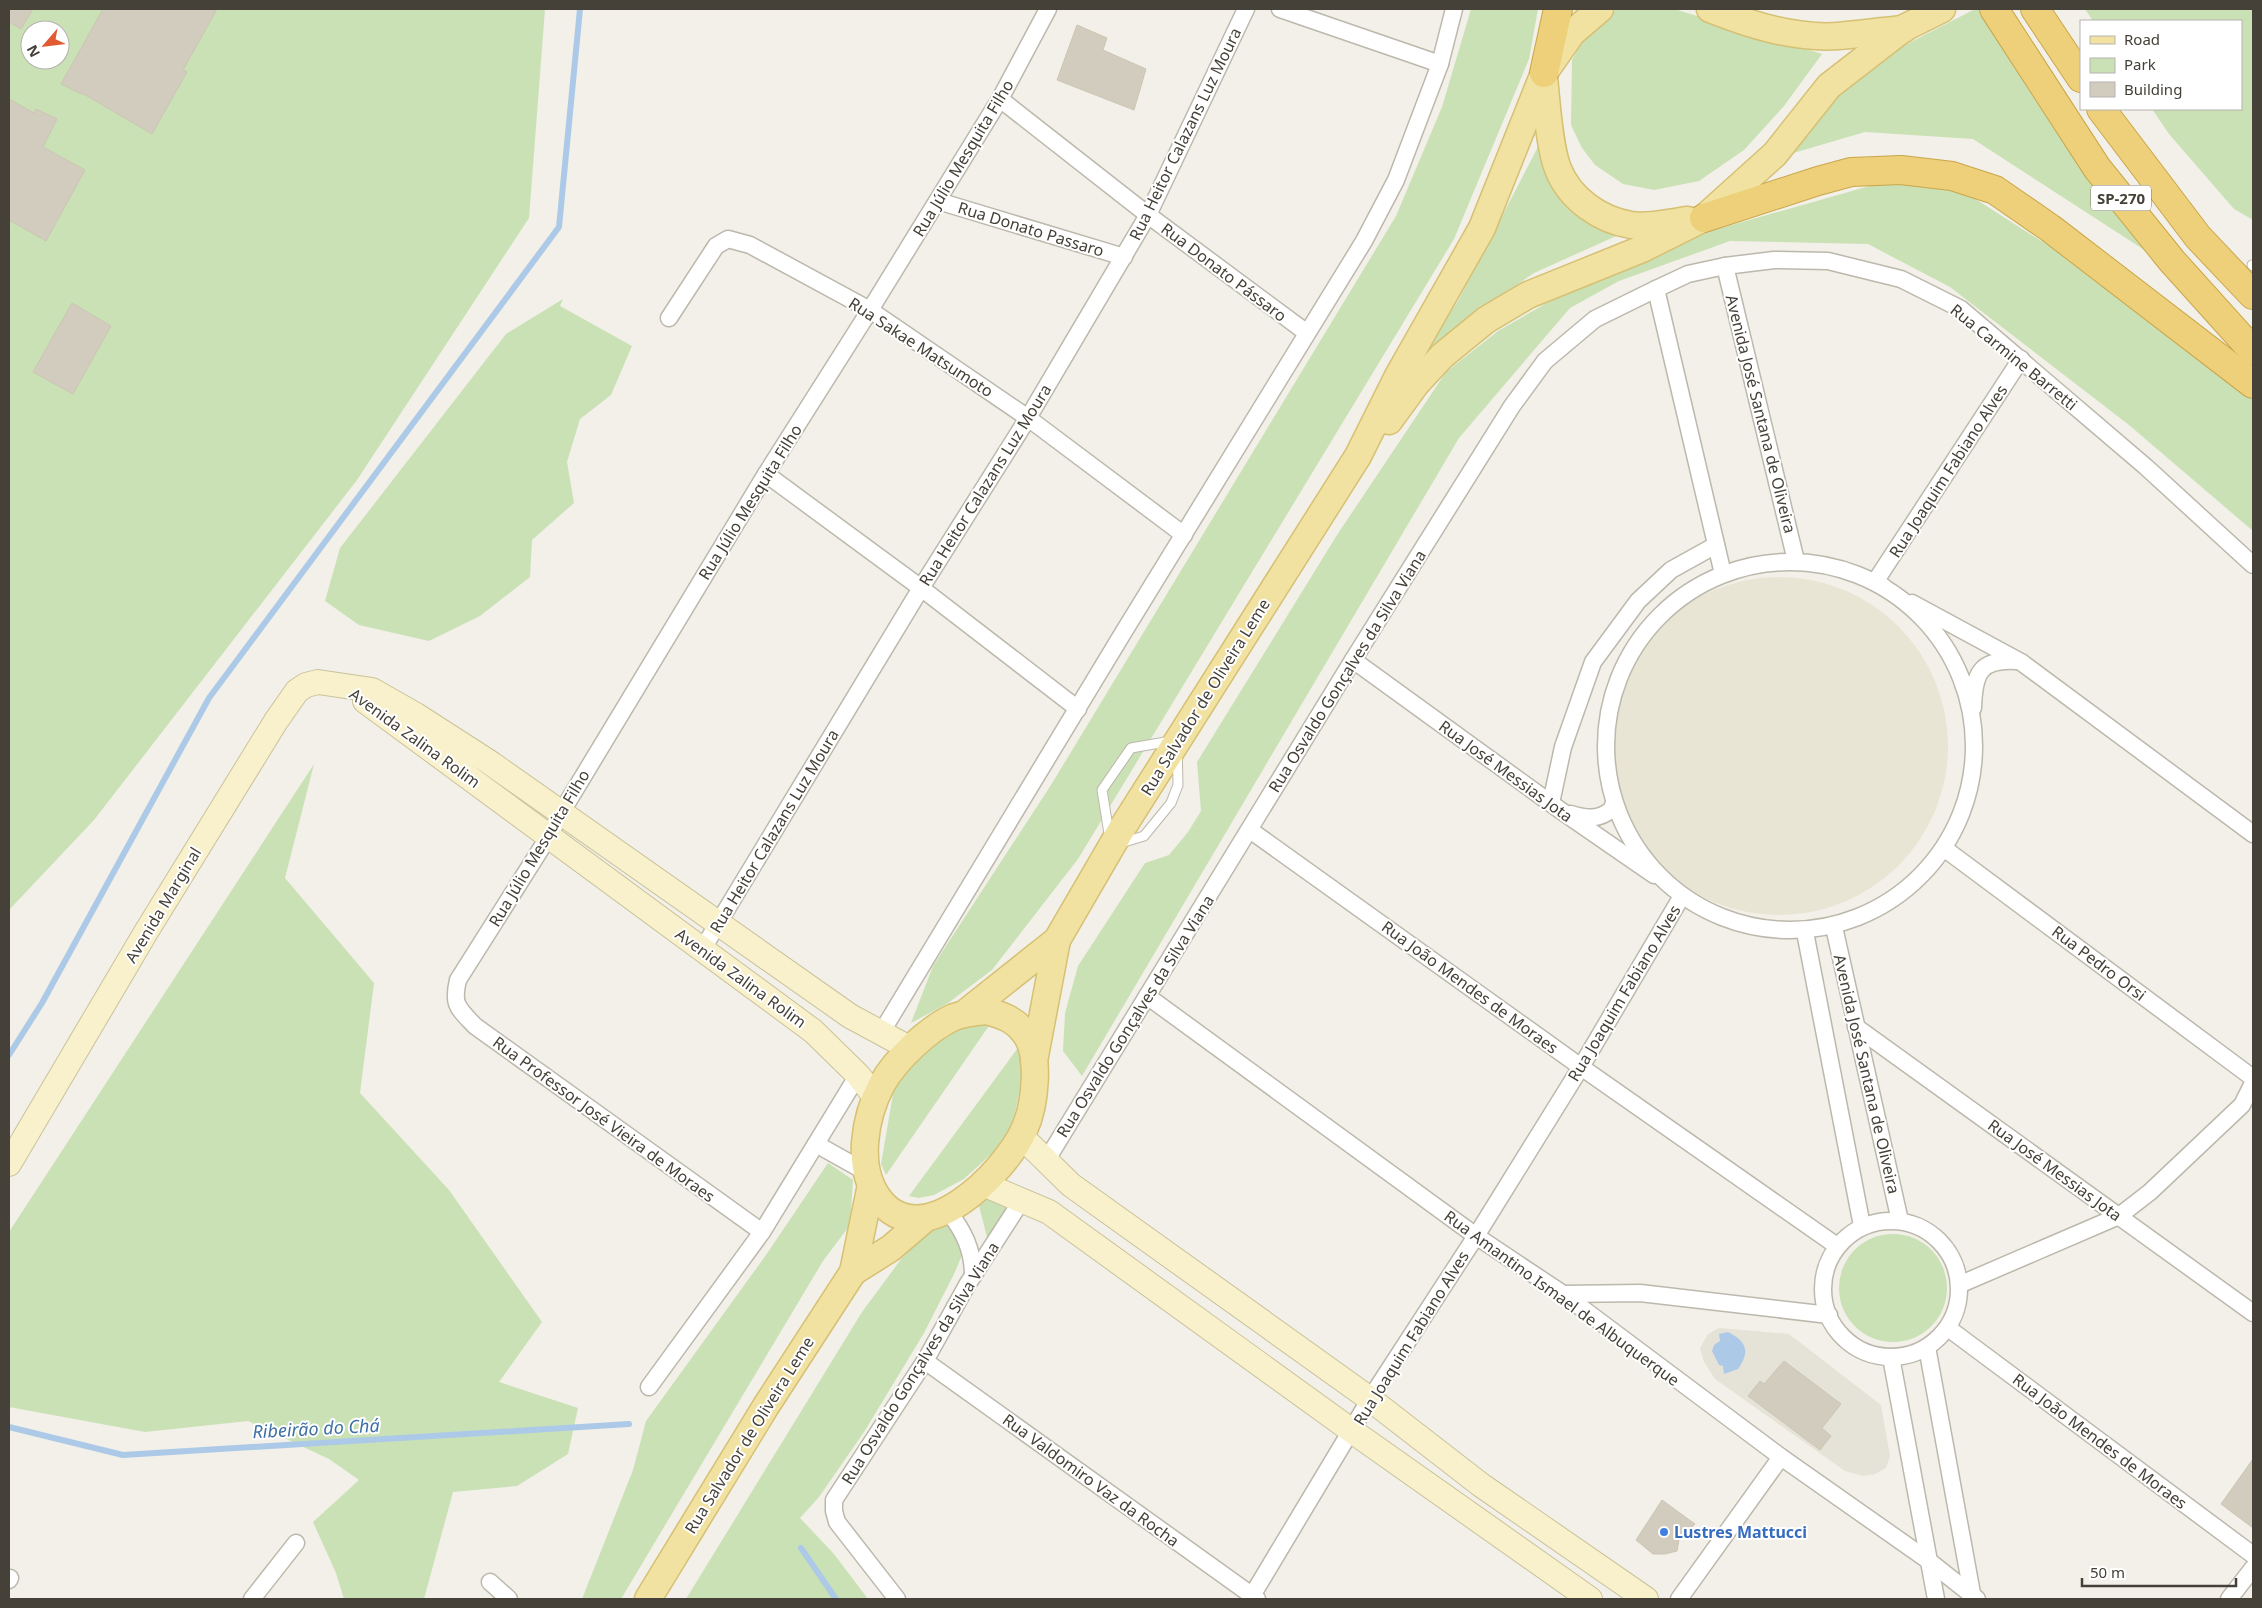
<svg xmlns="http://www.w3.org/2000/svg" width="2262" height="1608" font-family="'Noto Sans',sans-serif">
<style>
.residential{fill:#e5e2d7}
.education{fill:#e9e5d4}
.green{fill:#cae1b6;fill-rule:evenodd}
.water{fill:#accae7}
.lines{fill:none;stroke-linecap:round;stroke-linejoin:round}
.stream{stroke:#accae7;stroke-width:6}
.building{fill:#d2ccbf;stroke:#ccc5b3}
.lane-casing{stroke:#bcb8ac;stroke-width:11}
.street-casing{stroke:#bcb8ac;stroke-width:19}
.secondary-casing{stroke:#c9c29b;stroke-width:26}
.primary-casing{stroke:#d5c073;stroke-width:29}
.highway-casing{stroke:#caa64a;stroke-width:30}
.lane{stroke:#fff;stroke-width:9}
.street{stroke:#fff;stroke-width:16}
.secondary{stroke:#f8f1cc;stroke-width:24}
.primary{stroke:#f2e2a1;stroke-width:26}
.highway{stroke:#edd079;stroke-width:28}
.shop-dot{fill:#3f7fe0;stroke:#fff;stroke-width:2}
.labels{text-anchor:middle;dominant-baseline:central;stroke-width:4;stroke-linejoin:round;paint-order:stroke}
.shield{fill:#fff;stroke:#7d7a74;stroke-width:1}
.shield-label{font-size:15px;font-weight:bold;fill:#454138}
.street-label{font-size:16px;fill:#454138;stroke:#fff}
.shop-label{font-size:16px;font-weight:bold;fill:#366cbe;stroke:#fff;text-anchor:start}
.water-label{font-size:18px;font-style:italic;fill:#3e70a4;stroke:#fff}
</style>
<rect width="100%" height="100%" fill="#f2f0e8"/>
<path class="residential" d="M1719 1328 1789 1334 1881 1405 1890 1456 1886 1468 1875 1474 1863 1476 1845 1471 1715 1379 1704 1362 1700 1348 1708 1334Z"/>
<circle class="education" cx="1779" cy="746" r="169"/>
<g class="green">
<path d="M9 9H545L529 218 357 480 94 820 9 910ZM30 30H60V60H30Z"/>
<path d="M1471 9H1538L1529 59 1454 239 1078 859 992 970 948 1003 911 1023 933 966 1051 785 1396 216 1442 107Z"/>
<path d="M1617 9H1674L1822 54 1784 106 1744 150 1699 181 1654 190 1623 184 1595 165 1582 148 1571 125 1572 60 1592 24Z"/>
<path d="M1975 9H1979L2166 264 1973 139 1865 132 1776 158 1845 76Z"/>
<path d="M2085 9H2253V220L2234 209 2169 134 2152 109H2241V21H2093Z"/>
<path d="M1540 143 1623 233 1534 273 1471 316 1424 352 1458 301Z"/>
<path d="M1901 177 1963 191 2060 253 2253 396V531L2129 425 1950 287 1868 244 1730 241 1619 281 1570 308 1459 438 1082 1076 1063 1051 1065 1013 1078 966 1145 863 1169 855 1188 832 1201 811 1197 762 1337 535 1446 372 1498 331 1559 296 1693 236Z"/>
<path d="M563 299 560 306 632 346 611 395 580 419 567 462 574 503 532 540 530 577 480 616 429 641 359 625 325 601 340 548 506 334Z"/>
<path d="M314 764 285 878 374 983 360 1093 449 1190 542 1322 499 1382 578 1408 568 1454 517 1486 453 1492 424 1599H344L336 1573 313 1522 359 1480 329 1459 248 1421 145 1432 9 1407V1232Z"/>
<path d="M995 1017 886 1175 881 1164 893 1094 905 1071 941 1036 971 1019Z"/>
<path d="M1023 1041 1028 1053 1013 1122 1001 1145 964 1179 934 1195 919 1198 909 1196Z"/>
<path d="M828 1163 853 1180 850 1225 823 1261 621 1599H582L633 1470 646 1421 766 1255Z"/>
<path d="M990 1198 1009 1203 992 1235 987 1237 979 1206V1203Z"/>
<path d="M937 1224H947L957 1232 963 1253 954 1274 924 1333 864 1432 819 1497 800 1518 834 1554 868 1599H686L862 1312 902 1258Z"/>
<circle cx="1893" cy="1288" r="54"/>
</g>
<path class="water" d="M1728 1332C1746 1341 1751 1351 1738 1369L1724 1374 1723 1366 1719 1365 1712 1351 1714 1345 1720 1341 1719 1334Z"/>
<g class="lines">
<g class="stream">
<path d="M9 1055 42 1003 209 698 559 227 580 9"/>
<path d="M9 1427 123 1455 629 1424"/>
<path d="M801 1548 836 1599"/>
</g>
</g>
<g class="building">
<path d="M9 9H33L21 29 9 22Z"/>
<path d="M103 9H217L183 70 187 72 152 134 82 93 81 94 61 84Z"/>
<path d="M1077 25 1107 38 1103 50 1146 69 1134 110 1057 80Z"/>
<path d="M9 99 34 113 36 109 57 119 43 147 85 170 46 241 9 220Z"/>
<path d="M72 303 111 326 73 394 33 372Z"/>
<path d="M1784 1361 1841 1404 1822 1428 1831 1436 1820 1450 1748 1396 1760 1381 1764 1384Z"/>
<path d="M2253 1459V1528L2221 1504Z"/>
<path d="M1662 1500 1695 1524 1679 1540 1677 1551 1665 1554H1653L1636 1540Z"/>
</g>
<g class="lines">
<defs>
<g id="lane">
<path d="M2252 265 2253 266"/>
<path d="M1177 740 1178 785 1171 803 1144 836 1111 846 1102 790 1131 748Z"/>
</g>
<g id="street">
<path d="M1280 9 1440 64"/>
<path d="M1000 99 1148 215 1307 333"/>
<path d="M938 201 1124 257"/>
<path d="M1725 266 1796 561"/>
<path d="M1656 289 1723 574"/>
<path d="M669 318 716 246 728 239 750 245 870 310 1028 418 1184 535"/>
<path d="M766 474 921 588 1078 709"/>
<circle cx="1790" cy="746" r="184"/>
<path d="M1884 587 1875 582 2021 359"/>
<path d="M1912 603 2021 662 2253 834"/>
<path d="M1353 660 1560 810 1654 875"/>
<path d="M1973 708C1974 673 1980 659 2016 661"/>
<path d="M1551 803 1563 747 1593 662 1638 601 1671 570 1716 545"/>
<path d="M1571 814C1587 819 1599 820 1612 809L1614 802"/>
<path d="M1250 830 1581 1067 1837 1246"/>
<path d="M1945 849 2253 1078"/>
<path d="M1834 927 1900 1221"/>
<path d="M1805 932 1862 1226"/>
<path d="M702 950 921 588 1028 418 1148 215 1246 9"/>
<path d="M1147 996 1476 1236 1563 1294 1781 1457 1929 1561 1977 1599"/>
<path d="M1856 1027 2253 1313"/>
<path d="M881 1033 1123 633 1364 241 1396 180 1440 64 1454 9"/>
<path d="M816 1144 866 1172"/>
<path d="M1046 1161 1353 660 1512 406 1545 361 1595 319 1656 289 1688 274 1725 266 1774 260 1828 261 1901 279 1961 309 2146 467 2253 565"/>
<path d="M947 1210C964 1231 973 1250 973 1276"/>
<circle cx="1891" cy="1289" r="68"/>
<path d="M762 1232 475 1026C458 1008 452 1005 458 980L549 836 561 813 766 474 870 310 1000 99 1048 9"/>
<path d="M1961 1284 2119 1216 2150 1192 2242 1105 2253 1083"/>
<path d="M1563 1294 1640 1293 1829 1315"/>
<path d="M1948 1328 2253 1555"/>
<path d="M1927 1347 1973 1599"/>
<path d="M1891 1357 1936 1599"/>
<path d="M925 1361 1257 1599"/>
<path d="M649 1387 762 1232 858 1075"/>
<path d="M9 1580 10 1578"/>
<path d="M490 1582 509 1599"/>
<path d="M252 1599 296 1543"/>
<path d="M897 1599 837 1522 834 1511V1500L925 1361 967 1285 1022 1200"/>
<path d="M1250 1599 1370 1399 1476 1236 1581 1067 1682 896"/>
<path d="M1679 1599 1781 1457"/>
<path d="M2229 1599 2253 1568"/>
</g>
<g id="secondary">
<path d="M365 701 813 1031 858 1075 876 1098"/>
<path d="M1021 1136 1071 1185 1370 1399 1481 1485 1646 1599"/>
<path d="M9 1164 146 932 276 721 297 691 306 685 318 682 372 690 416 715 489 762 850 1016 911 1049"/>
<path d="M983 1184 1049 1212 1352 1431 1590 1599"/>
</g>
<g id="primary">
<path d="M1710 9C1750 25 1795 39 1838 36 1860 34 1882 31 1904 29"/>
<path d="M1544 78C1547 104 1549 146 1558 169 1570 199 1600 220 1631 225 1646 228 1672 222 1688 220"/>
<path d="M1389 421 1416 384 1442 356 1486 320 1528 295 1642 249 1704 218 1775 154 1829 86 1904 28 1942 9"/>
<path d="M987 1011C1001 1015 1014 1019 1023 1031 1042 1052 1035 1106 1024 1130 1005 1172 922 1257 879 1199 855 1167 865 1116 882 1084 895 1060 929 1028 954 1017 964 1013 976 1012 987 1011Z"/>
<path d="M964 1014 1057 940"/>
<path d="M1034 1061 1057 940 1121 830 1358 456 1398 376 1482 228 1544 73 1572 33 1600 9"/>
<path d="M853 1272 891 1248 926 1218"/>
<path d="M648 1599 766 1406 853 1272 871 1185"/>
</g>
<g id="highway">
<path d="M1994 9 2097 168 2172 261 2253 351"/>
<path d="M2035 9 2081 78"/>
<path d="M1544 73 1558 9"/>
<path d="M2101 109 2198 237 2253 295"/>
<path d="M1704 218 1818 181 1851 172 1901 170 1952 176 1995 190 2050 228 2253 384"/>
</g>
</defs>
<use href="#lane" class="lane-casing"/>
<use href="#street" class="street-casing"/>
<use href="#secondary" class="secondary-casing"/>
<use href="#primary" class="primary-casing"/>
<use href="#highway" class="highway-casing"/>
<use href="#lane" class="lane"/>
<use href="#street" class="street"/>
<use href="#secondary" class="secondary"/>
<use href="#primary" class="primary"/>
<use href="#highway" class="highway"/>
</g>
<circle class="shop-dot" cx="1664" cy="1532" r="5"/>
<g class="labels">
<rect class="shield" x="2091" y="185.5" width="60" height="25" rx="4"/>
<g class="shield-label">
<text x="2121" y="198">SP-270</text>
</g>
<g class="street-label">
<text transform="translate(1185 134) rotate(-64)">Rua Heitor Calazans Luz Moura</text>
<text transform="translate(963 158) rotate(-59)">Rua Júlio Mesquita Filho</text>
<text transform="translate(1031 229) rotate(17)">Rua Donato Passaro</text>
<text transform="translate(1224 272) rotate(37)">Rua Donato Pássaro</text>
<text transform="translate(921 347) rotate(33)">Rua Sakae Matsumoto</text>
<text transform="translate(2014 357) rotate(39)">Rua Carmine Barretti</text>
<text transform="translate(1761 414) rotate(76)">Avenida José Santana de Oliveira</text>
<text transform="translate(1948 471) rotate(-57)">Rua Joaquim Fabiano Alves</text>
<text transform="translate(985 485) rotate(-58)">Rua Heitor Calazans Luz Moura</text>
<text transform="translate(750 502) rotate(-58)">Rua Júlio Mesquita Filho</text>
<text transform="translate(1347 671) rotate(-58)">Rua Osvaldo Gonçalves da Silva Viana</text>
<text transform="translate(1205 697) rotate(-58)">Rua Salvador de Oliveira Leme</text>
<text transform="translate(415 738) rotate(36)">Avenida Zalina Rolim</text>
<text transform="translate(1506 771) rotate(36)">Rua José Messias Jota</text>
<text transform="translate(774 831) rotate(-59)">Rua Heitor Calazans Luz Moura</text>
<text transform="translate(539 848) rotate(-59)">Rua Júlio Mesquita Filho</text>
<text transform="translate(163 905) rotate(-59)">Avenida Marginal</text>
<text transform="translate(2099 963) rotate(37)">Rua Pedro Orsi</text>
<text transform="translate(741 978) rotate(36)">Avenida Zalina Rolim</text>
<text transform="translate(1470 987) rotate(36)">Rua João Mendes de Moraes</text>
<text transform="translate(1624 993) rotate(-59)">Rua Joaquim Fabiano Alves</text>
<text transform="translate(1135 1016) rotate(-58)">Rua Osvaldo Gonçalves da Silva Viana</text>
<text transform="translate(1867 1074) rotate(77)">Avenida José Santana de Oliveira</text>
<text transform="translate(604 1119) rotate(36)">Rua Professor José Vieira de Moraes</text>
<text transform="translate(2055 1170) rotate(36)">Rua José Messias Jota</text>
<text transform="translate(1562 1298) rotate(36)">Rua Amantino Ismael de Albuquerque</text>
<text transform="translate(1411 1338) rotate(-58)">Rua Joaquim Fabiano Alves</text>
<text transform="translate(920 1363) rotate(-58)">Rua Osvaldo Gonçalves da Silva Viana</text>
<text transform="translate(749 1435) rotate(-58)">Rua Salvador de Oliveira Leme</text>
<text transform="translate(2100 1441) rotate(37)">Rua João Mendes de Moraes</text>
<text transform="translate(1091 1480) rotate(36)">Rua Valdomiro Vaz da Rocha</text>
</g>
<g class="shop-label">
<text x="1674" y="1532">Lustres Mattucci</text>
</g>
<g class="water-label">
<text transform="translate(316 1428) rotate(-3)">Ribeirão do Chá</text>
</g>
</g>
<rect width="2262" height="1608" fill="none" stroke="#454138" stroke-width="20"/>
<rect x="2080" y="20" width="162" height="90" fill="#ffffff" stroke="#b5b3af"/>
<rect x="2090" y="36" width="25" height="8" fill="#f2e2a1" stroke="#b5b3af"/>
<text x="2124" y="45" font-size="15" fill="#454138">Road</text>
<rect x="2090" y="58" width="25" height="15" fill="#cae1b6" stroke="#b5b3af"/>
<text x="2124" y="70" font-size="15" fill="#454138">Park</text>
<rect x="2090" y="82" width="25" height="15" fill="#d2ccbf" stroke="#b5b3af"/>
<text x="2124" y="95" font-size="15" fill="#454138">Building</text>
<g transform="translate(45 45) rotate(242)"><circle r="24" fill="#ffffff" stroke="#b5b3af"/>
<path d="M0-4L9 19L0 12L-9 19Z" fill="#e05b31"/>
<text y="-8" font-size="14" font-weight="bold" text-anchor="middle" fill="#454138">N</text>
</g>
<path d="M2082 1578v8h154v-8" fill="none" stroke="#454138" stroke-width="2.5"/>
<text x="2090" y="1578" font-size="15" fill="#454138" stroke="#ffffff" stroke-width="4" paint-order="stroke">50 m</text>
</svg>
